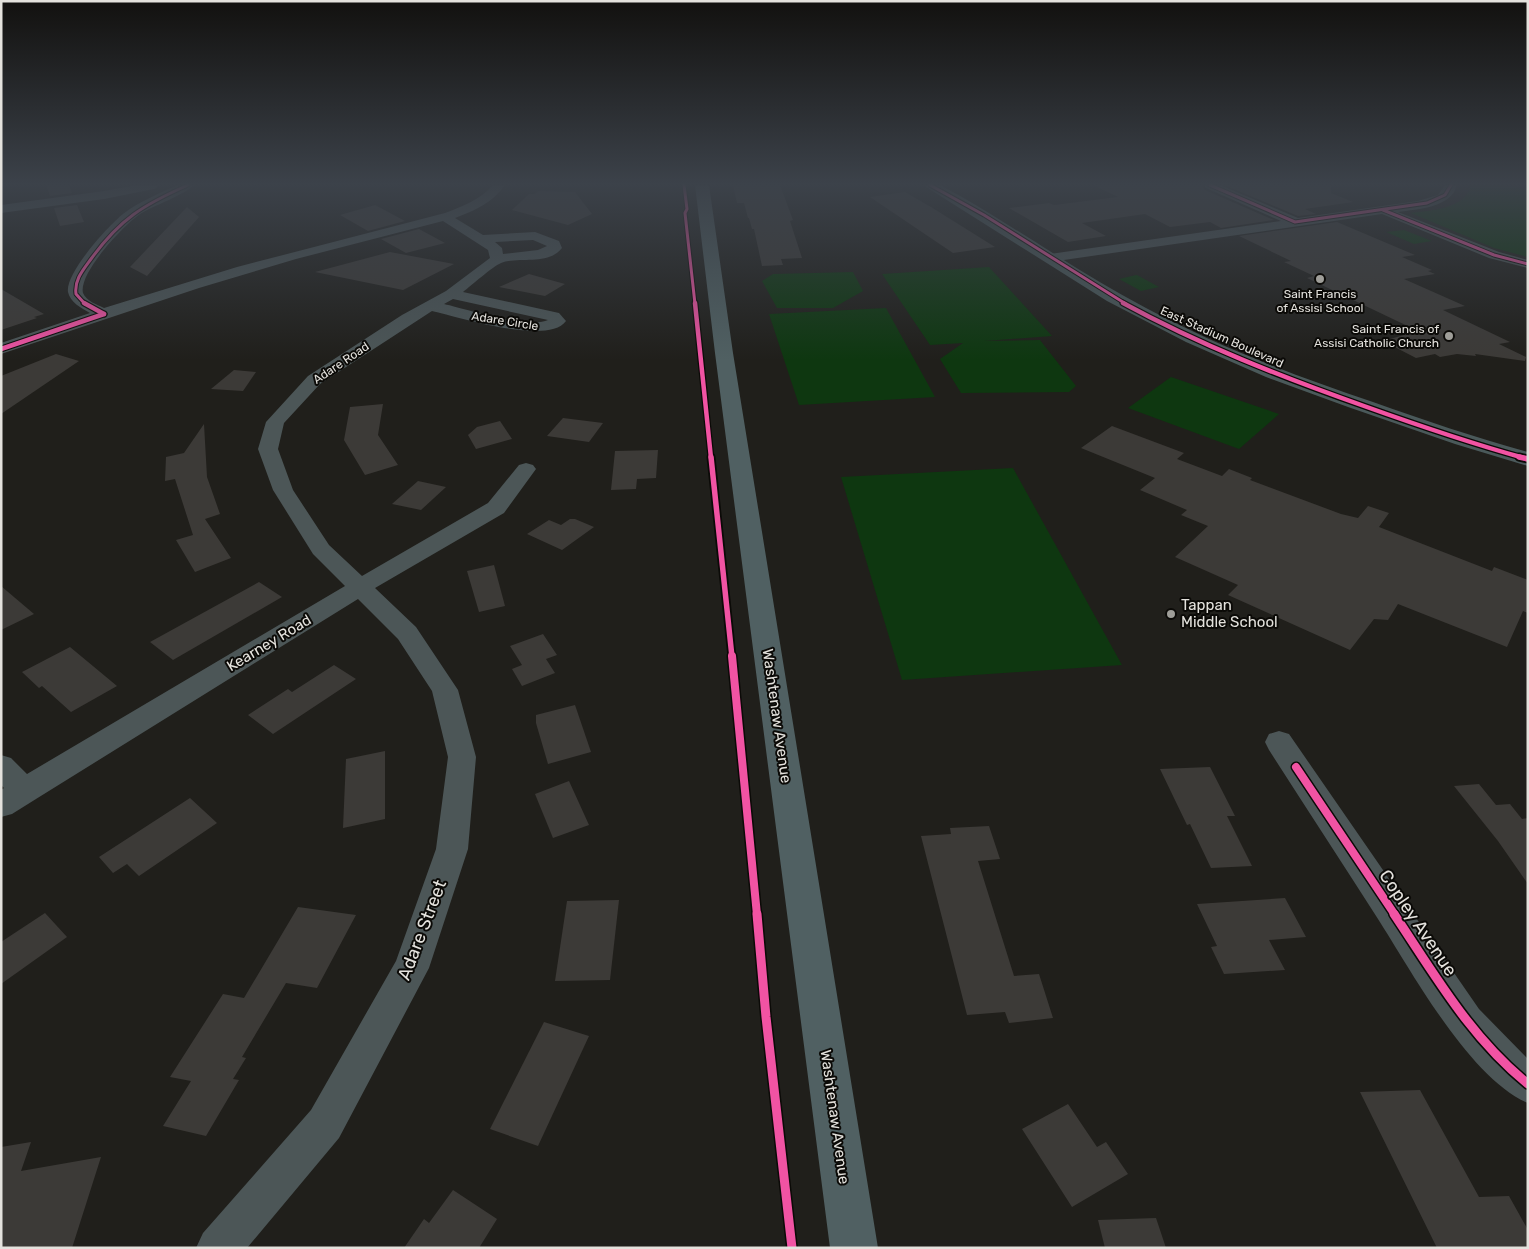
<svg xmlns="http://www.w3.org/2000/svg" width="1529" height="1249" font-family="Rubik,sans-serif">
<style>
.green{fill:#0e3710}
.building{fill:#3c3a37}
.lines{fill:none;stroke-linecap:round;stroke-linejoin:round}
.minor{fill:#4c5657;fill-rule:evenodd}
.secondary{fill:#4a595a;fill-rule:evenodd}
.primary{fill:#506062;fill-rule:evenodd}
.cycleway-far4-casing{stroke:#0b0a07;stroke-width:5}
.cycleway-far3-casing{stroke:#0b0a07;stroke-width:7}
.cycleway-far2-casing{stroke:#0b0a07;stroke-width:9}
.cycleway-far1-casing{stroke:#0b0a07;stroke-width:11}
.cycleway-casing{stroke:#0b0a07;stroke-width:12}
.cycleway-far4{stroke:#f153a3;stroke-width:3}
.cycleway-far3{stroke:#f153a3;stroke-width:4.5}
.cycleway-far2{stroke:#f153a3;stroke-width:5.5}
.cycleway-far1{stroke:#f153a3;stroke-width:8}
.cycleway{stroke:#f153a3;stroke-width:9}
.poi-dot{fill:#9f9e99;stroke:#0b0a07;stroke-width:2}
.labels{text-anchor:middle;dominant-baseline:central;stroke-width:4;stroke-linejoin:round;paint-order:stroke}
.far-poi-label{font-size:12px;fill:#e4e2dd;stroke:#0b0a07}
.far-street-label{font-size:12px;fill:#e4e2dd;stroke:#0b0a07}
.poi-label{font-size:15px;fill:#e4e2dd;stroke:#0b0a07;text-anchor:start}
.street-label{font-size:15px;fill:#e4e2dd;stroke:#0b0a07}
.near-street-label{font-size:18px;fill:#e4e2dd;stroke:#0b0a07}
</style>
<rect width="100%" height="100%" fill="#201f1b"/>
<g class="green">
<path d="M1468 185H1502L1528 189V257L1494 248 1411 213C1431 210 1460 210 1470 189Z"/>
<path d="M1404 230 1432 241 1414 244 1386 232Z"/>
<path d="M989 267 1052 336 984 341 1040 340 1076 386 1069 392 961 393 940 359 963 343 930 345 882 274Z"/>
<path d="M853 272 863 291 833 308H777L762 281 773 274Z"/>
<path d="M1136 275H1137L1159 287 1141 291 1119 279Z"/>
<path d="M886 308 935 397 799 405 769 314Z"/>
<path d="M1171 377 1279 414 1239 449 1128 408Z"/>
<path d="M1013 468 1122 665 902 680 841 477Z"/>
</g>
<g class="building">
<path d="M46 185H69L72 193 50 196Z"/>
<path d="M733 185H780L793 220 790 221 802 258 781 259 783 265 762 266 754 229H752L749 218H748L744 203H737Z"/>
<path d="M1093 185H1202L1205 190 1274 220 1221 228 1210 222 1170 227 1145 214 1082 223 1106 236 1068 242 1009 208 1049 203 1054 205 1118 197Z"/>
<path d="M1224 185H1331V193L1353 202 1305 209 1316 214 1298 216Z"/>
<path d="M538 191 575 192 592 214 568 225 512 210 529 194H535Z"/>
<path d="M905 192 931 207 995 247 953 253 870 197Z"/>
<path d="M77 205 84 222 60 226 54 208Z"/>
<path d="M375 205 405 221 368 231 340 215Z"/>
<path d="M187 207 199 217 147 276 130 267Z"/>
<path d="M1337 222 1415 255 1402 257 1432 270 1428 271 1435 274 1404 279 1465 306 1443 310 1510 342 1499 344 1526 357 1525 361 1475 354 1476 356 1457 354 1440 357 1435 354 1416 358 1383 341 1418 331 1307 278 1314 276 1284 262 1291 261 1239 236Z"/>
<path d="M419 229 445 243 406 253 381 239Z"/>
<path d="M390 252 454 264 403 290 315 272Z"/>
<path d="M529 274 565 284 545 296 499 287Z"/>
<path d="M1 289 44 314 34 317 37 318 1 330Z"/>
<path d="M56 354 79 361 1 414V376Z"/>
<path d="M234 370 256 372 243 391 211 389Z"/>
<path d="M383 404 378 435 398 465 365 475 344 440 350 407Z"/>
<path d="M563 418 603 423 589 442 547 436Z"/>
<path d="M500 421 512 439 476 449 468 435 477 427Z"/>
<path d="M204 424 207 477 220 514 205 519 231 558 195 572 176 540 193 535 175 479 165 481 166 457 184 453Z"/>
<path d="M1112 426 1184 453 1177 459 1222 476 1229 469 1252 478 1250 480 1341 514 1358 518 1368 506 1389 513 1379 527 1492 571 1494 567 1528 580V613L1523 611 1507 647 1398 604 1388 620 1374 619 1350 650 1228 595 1238 585 1175 557 1208 526 1181 515 1187 510 1140 490 1155 478 1081 448Z"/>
<path d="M658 450 656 478 637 479 636 489 611 490 615 451Z"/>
<path d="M418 481 446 487 421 510 392 504Z"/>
<path d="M570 519H575L594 527 562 550 527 534 549 520 561 525Z"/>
<path d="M494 565 505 606 479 612 467 571Z"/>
<path d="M259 582 282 597 173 660 150 642Z"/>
<path d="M1 586 34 614 1 630Z"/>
<path d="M543 634 557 655 546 659 555 673 522 686 512 669 522 665 510 646Z"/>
<path d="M70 647 117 686 71 712 42 686 39 688 22 672Z"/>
<path d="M334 665 356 679 273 734 248 715 288 689 292 692Z"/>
<path d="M575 705 591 752 548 764 536 723V715Z"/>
<path d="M385 751V819L343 828 346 759Z"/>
<path d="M1210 767 1235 816H1227L1252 866 1211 868 1190 824 1187 825 1160 769Z"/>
<path d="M569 781 589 825 553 838 535 794Z"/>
<path d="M1479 784 1496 805 1510 804 1522 819 1528 818V884L1498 841 1454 786Z"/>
<path d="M190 798 217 823 139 876 127 864 113 873 99 857Z"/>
<path d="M989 826 1000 859 978 861 1014 976 1039 974 1053 1018 1009 1023 1005 1012 967 1015 921 836 951 834 950 828Z"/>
<path d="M1285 898 1306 937 1269 940 1285 970 1224 974 1211 947 1217 946 1197 904Z"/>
<path d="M619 900 610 980 555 981 567 901Z"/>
<path d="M298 907 356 915 317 988 286 983 242 1057 246 1058 233 1079 239 1080 206 1136 163 1126 191 1081 170 1077 223 994 244 998Z"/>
<path d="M45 913 67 937 1 984V942Z"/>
<path d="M544 1022 589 1036 538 1146 490 1129Z"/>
<path d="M1420 1090 1479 1197 1509 1196 1528 1230V1248H1437L1360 1092Z"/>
<path d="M1068 1104 1097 1147 1106 1142 1128 1174 1072 1207 1022 1129Z"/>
<path d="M31 1142 21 1171 101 1157 72 1248H1V1147Z"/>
<path d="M453 1190 497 1219 479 1248H404L424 1219 429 1223Z"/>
<path d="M1156 1218 1166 1248H1105L1098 1220Z"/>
</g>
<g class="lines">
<g class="minor">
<path d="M137 185H160L154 189 104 199 1 213V205L104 191Z"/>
<path d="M178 185H194C186 194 153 206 140 214 125 224 78 273 83 293 86 301 98 305 104 308L237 267 445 213C463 206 480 200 493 185H505C492 203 476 210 455 218L483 235 535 232 559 241 562 248C548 266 519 256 501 263 492 267 472 285 463 292L559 313 566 321C548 346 459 317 432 311L320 384 284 423 278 449 293 490 329 545 362 576 488 503 519 465 526 463 533 465 536 469 504 513 375 588 416 627 458 690 476 757 468 849 429 968 339 1138 247 1248H196L203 1233 311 1110 396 961 436 849 448 757 432 691 398 639 358 599 36 799 12 814 1 817V790L4 788 1 785V755L11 758 27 774 345 586 313 554 273 490 258 449 266 422 308 376 402 315 446 291 490 258 488 250 443 221 296 259 199 288 1 354V343L90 313C81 308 70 302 68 292 65 273 109 225 123 214 140 201 160 193 178 185ZM533 240 547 246 538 250 503 254 502 248 495 242ZM453 299 548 320C529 329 466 309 444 304Z"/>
<path d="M1204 185H1220L1298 218 1418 201 1438 195 1445 185H1457C1451 208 1418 209 1398 212L1499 252 1528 260V268L1489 258 1382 214 1050 262 1045 261 1043 258 1045 255 1050 254 1281 221 1206 188Z"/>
<path d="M1279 731 1289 734 1479 1009 1528 1059V1103C1470 1079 1412 972 1378 919 1342 863 1305 806 1269 750L1265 742 1269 734Z"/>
</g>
<path class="secondary" d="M923 185H940L962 197C1024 233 1083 275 1146 308 1219 347 1296 376 1373 402 1424 420 1476 438 1528 452V466L1455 444 1348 407 1266 377 1186 342 1107 301Z"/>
<path class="primary" d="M695 185H709L733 353 878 1248H830L715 353Z"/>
<defs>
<g id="cycleway-far4">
<path d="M684 185 687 209 685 213 695 304"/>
<path d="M930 185 984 215 1126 304"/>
<path d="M1210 185 1295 222 1427 203 1445 195 1451 185"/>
<path d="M1383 210 1494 255 1528 264"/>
<path d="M85 304 76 294C74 280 83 270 91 259 120 219 143 205 188 185"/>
</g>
<g id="cycleway-far3">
<path d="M84 303 104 314"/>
<path d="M695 303 711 458"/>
<path d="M1123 303C1200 345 1282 377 1364 406 1417 425 1470 443 1524 458"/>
<path d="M1 349 104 314"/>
</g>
<g id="cycleway-far2">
<path d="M711 457 732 657"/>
<path d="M1519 457 1528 459"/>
</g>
<g id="cycleway-far1">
<path d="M732 656 757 915"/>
<path d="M1296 767 1395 915"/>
</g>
<g id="cycleway">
<path d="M757 914 766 1017 792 1248"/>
<path d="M1394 914C1435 975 1470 1037 1528 1084"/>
</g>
</defs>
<use href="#cycleway-far4" class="cycleway-far4-casing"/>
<use href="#cycleway-far3" class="cycleway-far3-casing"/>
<use href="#cycleway-far2" class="cycleway-far2-casing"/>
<use href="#cycleway-far1" class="cycleway-far1-casing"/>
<use href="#cycleway" class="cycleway-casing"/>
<use href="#cycleway-far4" class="cycleway-far4"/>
<use href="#cycleway-far3" class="cycleway-far3"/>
<use href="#cycleway-far2" class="cycleway-far2"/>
<use href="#cycleway-far1" class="cycleway-far1"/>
<use href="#cycleway" class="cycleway"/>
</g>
<linearGradient id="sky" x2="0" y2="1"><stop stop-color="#12110f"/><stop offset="0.51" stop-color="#3c424a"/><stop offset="1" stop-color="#3c424a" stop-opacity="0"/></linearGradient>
<rect width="1529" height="360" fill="url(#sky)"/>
<g class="poi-dot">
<circle cx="1320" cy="279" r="5"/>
<circle cx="1449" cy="336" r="5"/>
<circle cx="1171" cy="614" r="5"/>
</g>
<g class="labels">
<g class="far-poi-label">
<text x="1320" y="294">Saint Francis<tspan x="1320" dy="14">of Assisi School</tspan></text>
<text x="1439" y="329" text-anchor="end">Saint Francis of<tspan x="1439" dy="14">Assisi Catholic Church</tspan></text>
</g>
<g class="far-street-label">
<text transform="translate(505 321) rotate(9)">Adare Circle</text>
<text transform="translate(1222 337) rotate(24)">East Stadium Boulevard</text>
<text transform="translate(341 363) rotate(-34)">Adare Road</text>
</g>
<g class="poi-label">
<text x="1181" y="605">Tappan<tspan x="1181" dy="17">Middle School</tspan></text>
</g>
<g class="street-label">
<text transform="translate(269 643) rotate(-31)">Kearney Road</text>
<text transform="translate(777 716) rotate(82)">Washtenaw Avenue</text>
<text transform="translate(835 1117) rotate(82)">Washtenaw Avenue</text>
</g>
<g class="near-street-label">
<text transform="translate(1418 923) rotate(56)">Copley Avenue</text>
<text transform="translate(422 930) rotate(-69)">Adare Street</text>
</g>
</g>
<rect width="1529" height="1249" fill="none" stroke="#e4e2dd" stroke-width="5"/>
</svg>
